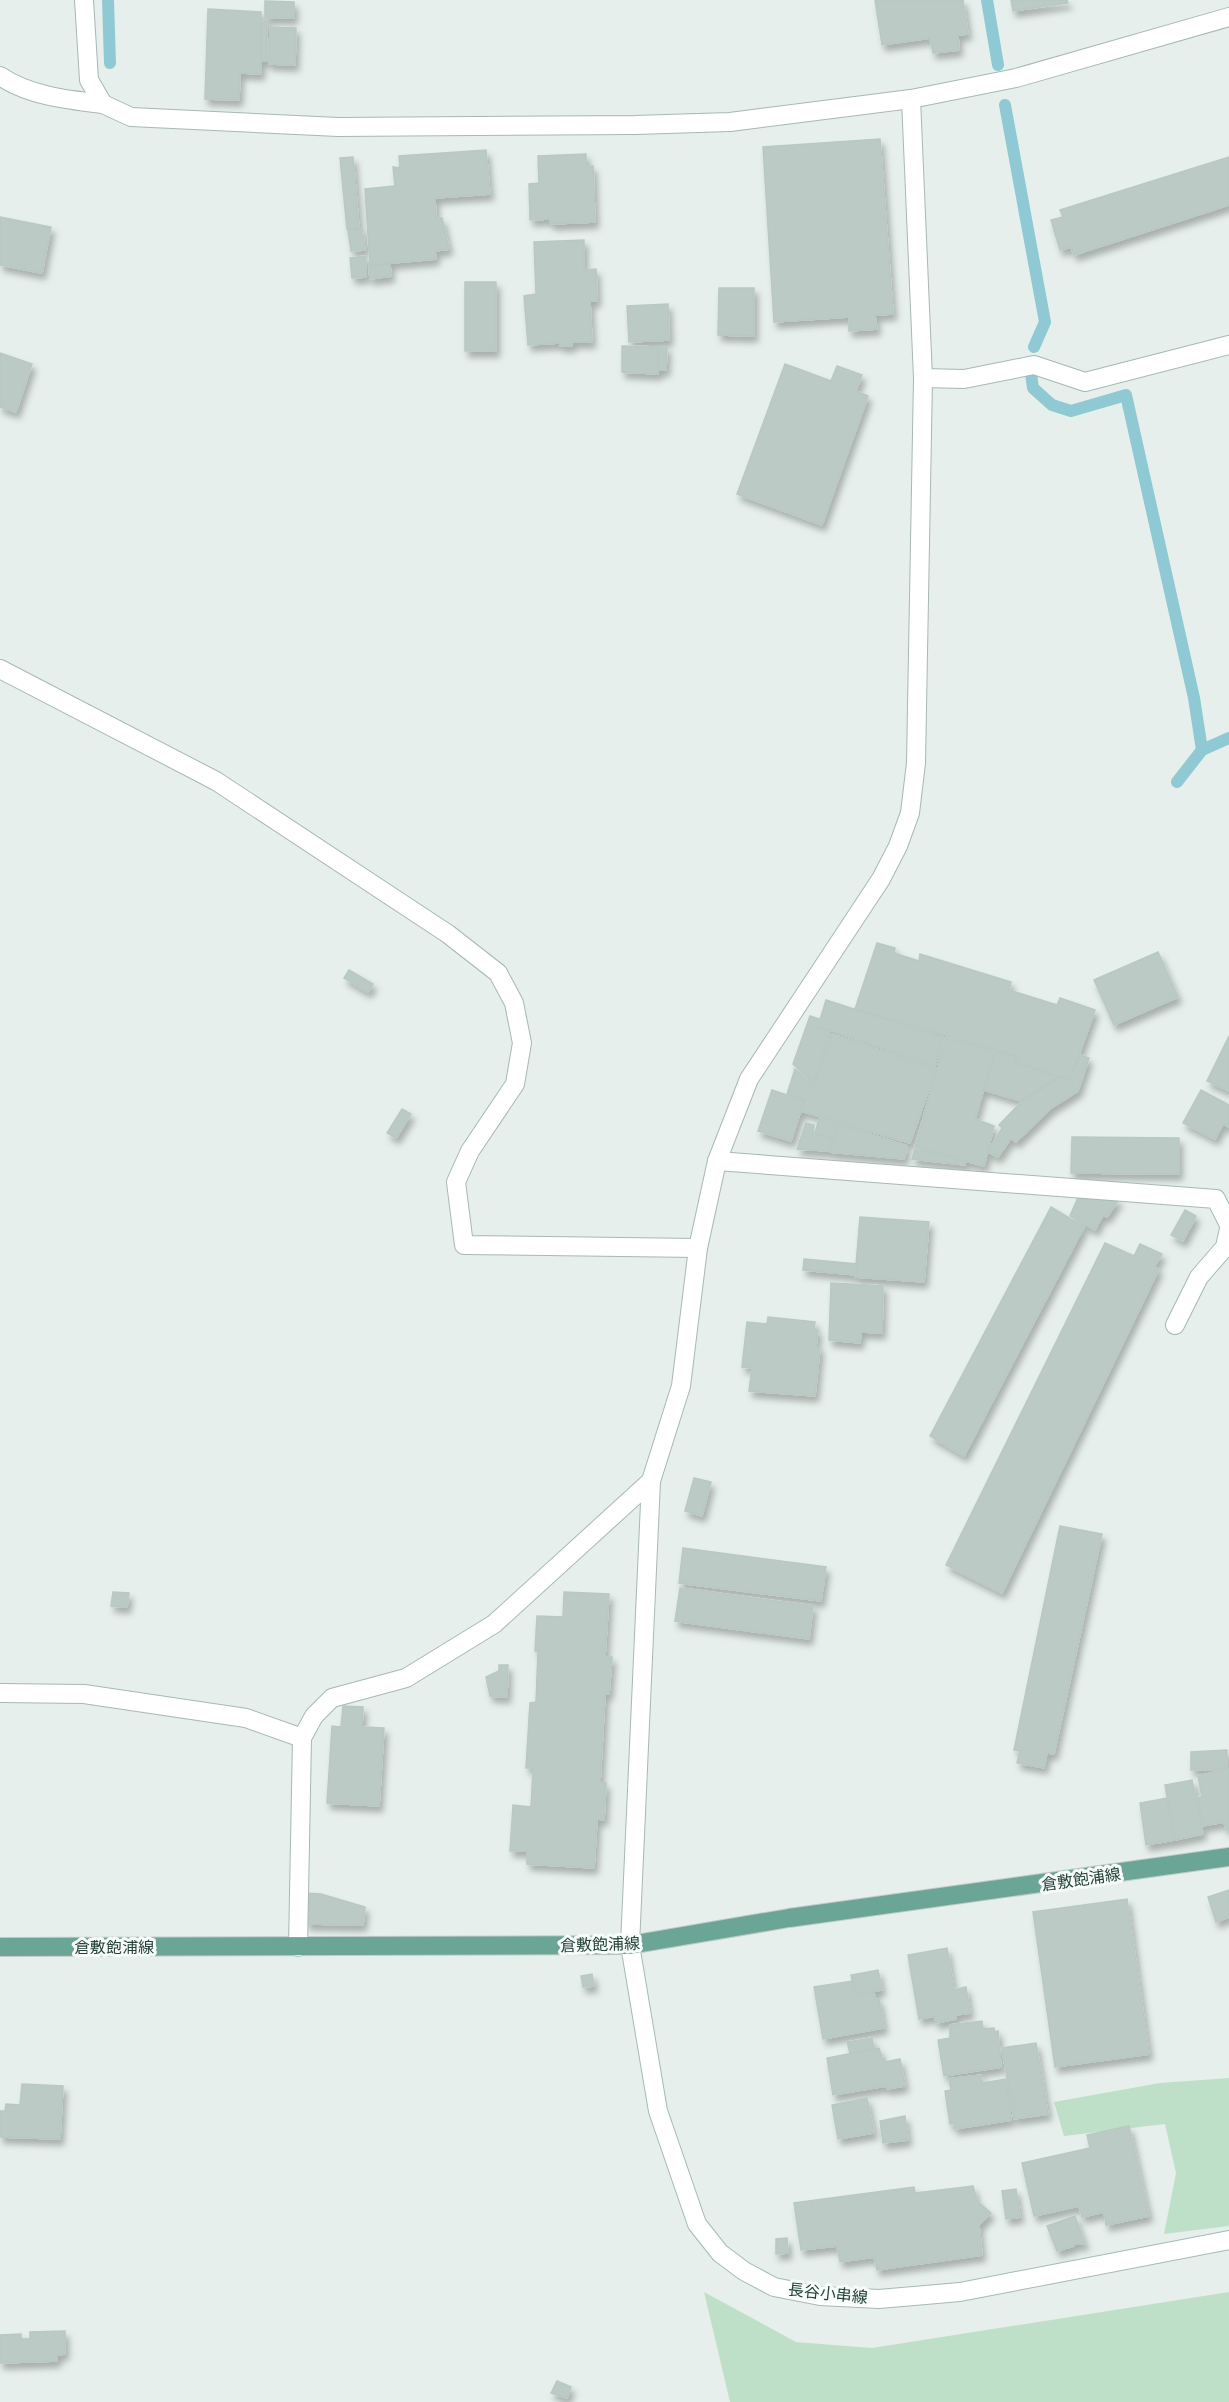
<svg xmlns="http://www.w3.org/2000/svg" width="1229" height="2402" font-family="Quicksand,'Noto Sans JP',sans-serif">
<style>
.green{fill:#bfe0c8}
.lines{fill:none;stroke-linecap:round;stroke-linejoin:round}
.stream{stroke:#8ec9d4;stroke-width:12}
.building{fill:#bbcac4;stroke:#b8c9c2;stroke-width:1.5;filter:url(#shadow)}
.minor-casing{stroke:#a8b8b2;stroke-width:20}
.secondary-casing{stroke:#a4bbb3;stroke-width:20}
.primary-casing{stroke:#c2cac8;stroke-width:20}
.minor{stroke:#fff;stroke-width:18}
.secondary{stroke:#fff;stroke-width:18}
.primary{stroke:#6aa596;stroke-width:18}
.labels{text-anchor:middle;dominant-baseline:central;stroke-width:6;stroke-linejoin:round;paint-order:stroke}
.street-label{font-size:16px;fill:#24423a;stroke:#f7fbf9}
</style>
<defs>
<filter id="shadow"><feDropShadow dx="3.5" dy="6" stdDeviation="3" flood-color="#0004"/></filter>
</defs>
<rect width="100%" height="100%" fill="#e6efeb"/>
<g class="green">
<path d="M1229 2078V2226L1164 2234 1176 2173 1165 2124 1064 2136 1054 2102 1160 2083Z"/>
<path d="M704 2292 796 2342 872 2348 1229 2292V2402H730Z"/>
</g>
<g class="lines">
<g class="stream">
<path d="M108 0 110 63"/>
<path d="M987 0 998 65"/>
<path d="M1005 105 1045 322 1034 347"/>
<path d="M1031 374 1033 388 1052 405 1071 411 1126 395 1194 698 1202 750 1177 782"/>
<path d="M1202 750 1229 738"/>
</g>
</g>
<g class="building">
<path d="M875 0H963L968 34 958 35 959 50 933 53 930 38 882 45Z"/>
<path d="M1011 0H1067L1068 3 1013 11Z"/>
<path d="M265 1 294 2V18H265Z"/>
<path d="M208 9 261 12V74L240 73 239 100 205 99Z"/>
<path d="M267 21V61H261V22Z"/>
<path d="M270 27 296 28 295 65 269 64Z"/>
<path d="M880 139 893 314 875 315 877 329 849 331V317L774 322 763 147Z"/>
<path d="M486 150 490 194 435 198 436 218H442L449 249 435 251 436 259 370 265 365 189 395 186 393 167 400 168 399 156Z"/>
<path d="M586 154V166H593L595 222 551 224 550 219 530 220 529 184 539 183 538 156Z"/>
<path d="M353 157 359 228 347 229 340 158Z"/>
<path d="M1229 157V205L1074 255 1071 247 1060 250 1051 220 1063 217 1060 210Z"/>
<path d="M0 217 51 227 42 273 0 265Z"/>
<path d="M362 229 365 250 351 251 348 230Z"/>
<path d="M584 240V270L596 269 597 301H590L592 342H572V346H560V343L528 345 524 296 536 294 534 242Z"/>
<path d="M366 256V277L352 278 350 258Z"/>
<path d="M390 264 391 276 370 279 369 266Z"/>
<rect x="465" y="282" width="31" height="69"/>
<path d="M719 288H754V336L718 335Z"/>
<path d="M668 304 669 340 629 342 627 306Z"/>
<path d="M622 346 658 347V374L622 372Z"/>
<path d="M659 347H667L666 370H658Z"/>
<path d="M0 353 32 364 16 412 0 407Z"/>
<path d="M785 364 831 381 837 366 862 375 856 391 868 396 822 525 737 494Z"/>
<path d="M877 943 895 948 894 953 919 961 920 954 1011 982 1009 990 1057 1005 1060 998 1095 1010 1070 1080 1015 1062 1017 1056 855 1009Z"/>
<path d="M1158 952 1178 997 1114 1025 1094 980Z"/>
<path d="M349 970 373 984 368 992 344 978Z"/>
<path d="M826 1000 944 1038 935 1066 818 1026Z"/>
<path d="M810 1016 819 1019 816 1026 830 1031 814 1083 793 1064Z"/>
<path d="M832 1034 936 1069 910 1143 801 1111 805 1100 787 1094 795 1069 814 1086Z"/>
<path d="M1229 1036V1091L1207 1081Z"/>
<path d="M946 1038 995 1051 975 1119 994 1126 984 1166 915 1147Z"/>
<path d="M996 1051 1016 1057 1014 1062 1058 1077 1021 1101 984 1090Z"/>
<path d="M1080 1055 1089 1058 1078 1091 1051 1108 1016 1142 1011 1138 998 1157 988 1152 1002 1128 999 1125 1021 1102 1060 1077 1070 1080Z"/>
<path d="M772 1090 804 1101 791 1141 758 1131Z"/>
<path d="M1201 1090 1229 1105V1127L1223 1124 1215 1139 1183 1123Z"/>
<path d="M402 1109 411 1114 396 1138 387 1133Z"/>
<path d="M819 1119 837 1124 833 1138 815 1133Z"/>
<path d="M806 1123 814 1125 813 1133 832 1139 829 1151 797 1149Z"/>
<path d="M838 1124 907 1146 904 1159 830 1152Z"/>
<path d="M1072 1137 1179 1138V1174L1071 1173Z"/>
<path d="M915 1149 965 1162V1165L912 1159Z"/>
<path d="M1079 1195 1119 1199 1107 1217 1103 1215 1095 1230 1070 1216Z"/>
<path d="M1051 1207 1084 1227 964 1456 930 1436Z"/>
<path d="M1185 1210 1196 1216 1183 1241 1171 1235Z"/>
<path d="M860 1217 929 1222 924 1282 855 1277Z"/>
<path d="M1105 1243 1134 1256 1140 1244 1162 1254 1154 1267 1159 1269 1002 1593 946 1565Z"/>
<path d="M804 1259 857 1264 856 1275 803 1270Z"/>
<path d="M831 1283 883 1286 882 1333 861 1332 860 1343 829 1340Z"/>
<path d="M768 1317 815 1322 814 1330H818L816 1347H820L815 1396 749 1391 752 1368 742 1367 747 1322 767 1324Z"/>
<path d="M694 1478 711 1482 702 1516 685 1511Z"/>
<path d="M1060 1526 1102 1534 1054 1754 1047 1753 1044 1768 1017 1763 1020 1751 1014 1750Z"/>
<path d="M683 1548 826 1567 821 1601 679 1583Z"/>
<path d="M680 1588 813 1606 809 1639 675 1621Z"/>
<path d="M113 1592 129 1593 127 1607 111 1606Z"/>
<path d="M564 1592 609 1594 605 1657H612L609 1694H605L600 1783H606L604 1820 597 1819 594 1868 527 1864V1851H510L513 1805 531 1807 533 1768H526L530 1703 536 1702 538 1651H535L537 1616 563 1617Z"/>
<path d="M499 1665H508L507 1697 490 1696 486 1677 499 1671Z"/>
<path d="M343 1706 363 1707 362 1727 384 1728 379 1806 327 1803 332 1726 341 1727Z"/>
<path d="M1227 1750V1769L1191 1770V1752Z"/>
<path d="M1229 1769V1829L1226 1830 1224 1822 1203 1826 1197 1798 1202 1797 1198 1776Z"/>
<path d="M1192 1780 1203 1834 1175 1840 1165 1785Z"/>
<path d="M1167 1798 1175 1840 1146 1845 1140 1803Z"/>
<path d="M1229 1890V1917L1216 1922 1208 1897Z"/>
<path d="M306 1893 321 1894 365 1907 363 1925 306 1924Z"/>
<path d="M1127 1899 1149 2054 1055 2067 1033 1912Z"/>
<path d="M947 1948 954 1990 966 1987 970 2013 956 2015V2019L936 2023 935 2016 919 2019 908 1955Z"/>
<path d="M878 1970 882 1990 855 1995 851 1975Z"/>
<path d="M592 1974 594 1986 583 1987 581 1976Z"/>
<path d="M853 1981 855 1995 874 1991 875 2000 879 1999 884 2028 823 2039 814 1987Z"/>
<path d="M982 2021 983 2029 994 2028 995 2032 998 2031 1001 2067 944 2076 938 2040 950 2038V2025Z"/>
<path d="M872 2038 874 2049 850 2053 847 2042Z"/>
<path d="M1036 2043 1048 2114 1014 2119 1002 2048Z"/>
<path d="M879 2048 882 2059H885V2062L900 2059 905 2086 887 2089 886 2086 833 2095 827 2058Z"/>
<path d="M981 2075 982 2083 1006 2079 1011 2120 955 2129 954 2123 950 2124 945 2091 951 2090 949 2079Z"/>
<path d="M22 2084 63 2086 60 2139 0 2137V2111H5L6 2104 20 2105Z"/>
<path d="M867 2098 874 2133 838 2139 832 2105Z"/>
<path d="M905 2116 908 2140 883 2143 880 2121Z"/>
<path d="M1129 2126 1149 2216 1106 2225 1104 2212 1082 2217 1079 2206 1034 2216 1022 2163 1090 2148 1087 2135Z"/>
<path d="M973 2186 977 2201 991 2213 979 2225 982 2255 877 2270 874 2257 840 2262 837 2246 801 2250 794 2203 914 2187 915 2193Z"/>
<path d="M1016 2189 1020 2217 1006 2219 1002 2191Z"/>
<path d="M1075 2216 1085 2244H1074V2246L1057 2251 1047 2226Z"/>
<path d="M787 2238 788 2253 776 2254V2239Z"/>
<path d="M65 2331V2354L57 2355V2361L0 2363V2335L21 2334V2339H30V2332Z"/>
<path d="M557 2381 571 2387 567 2398 551 2393Z"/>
</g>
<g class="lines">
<defs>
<g id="minor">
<path d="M84 0 89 80 103 104 131 117 338 127 635 125 730 122 911 99 1016 78 1229 17"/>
<path d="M0 76C29 96 69 100 103 104"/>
<path d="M923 378 964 379 1034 365 1085 382 1229 345"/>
<path d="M0 669 216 781 448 934 498 973 514 1003 522 1043 515 1084 470 1151 456 1182 464 1245 698 1248"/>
<path d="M717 1161 1216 1199 1229 1225"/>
<path d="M1175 1325 1199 1277 1225 1247 1229 1229"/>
<path d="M0 1693 84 1694 246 1718 302 1738 314 1716 332 1698 406 1678 494 1624 651 1481"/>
<path d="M630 1945 651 1481 681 1386 698 1248 717 1161 749 1079 881 879 898 846 910 813 916 763 923 378 911 99"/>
<path d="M298 1947 302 1738"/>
</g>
<path id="secondary" d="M630 1945 658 2111 697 2224 720 2253 744 2271 774 2287 820 2296 879 2299 960 2292 1229 2240"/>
<path id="primary" d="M0 1947 630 1945 789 1918 1229 1857"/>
</defs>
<use href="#minor" class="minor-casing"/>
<use href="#secondary" class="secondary-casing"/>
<use href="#primary" class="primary-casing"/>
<use href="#minor" class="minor"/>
<use href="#secondary" class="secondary"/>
<use href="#primary" class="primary"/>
</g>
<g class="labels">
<g class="street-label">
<text transform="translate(1081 1879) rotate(-8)">倉敷飽浦線</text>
<text transform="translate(600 1944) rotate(-2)">倉敷飽浦線</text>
<text x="114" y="1947">倉敷飽浦線</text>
<text transform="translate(828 2293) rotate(6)">長谷小串線</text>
</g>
</g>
</svg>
